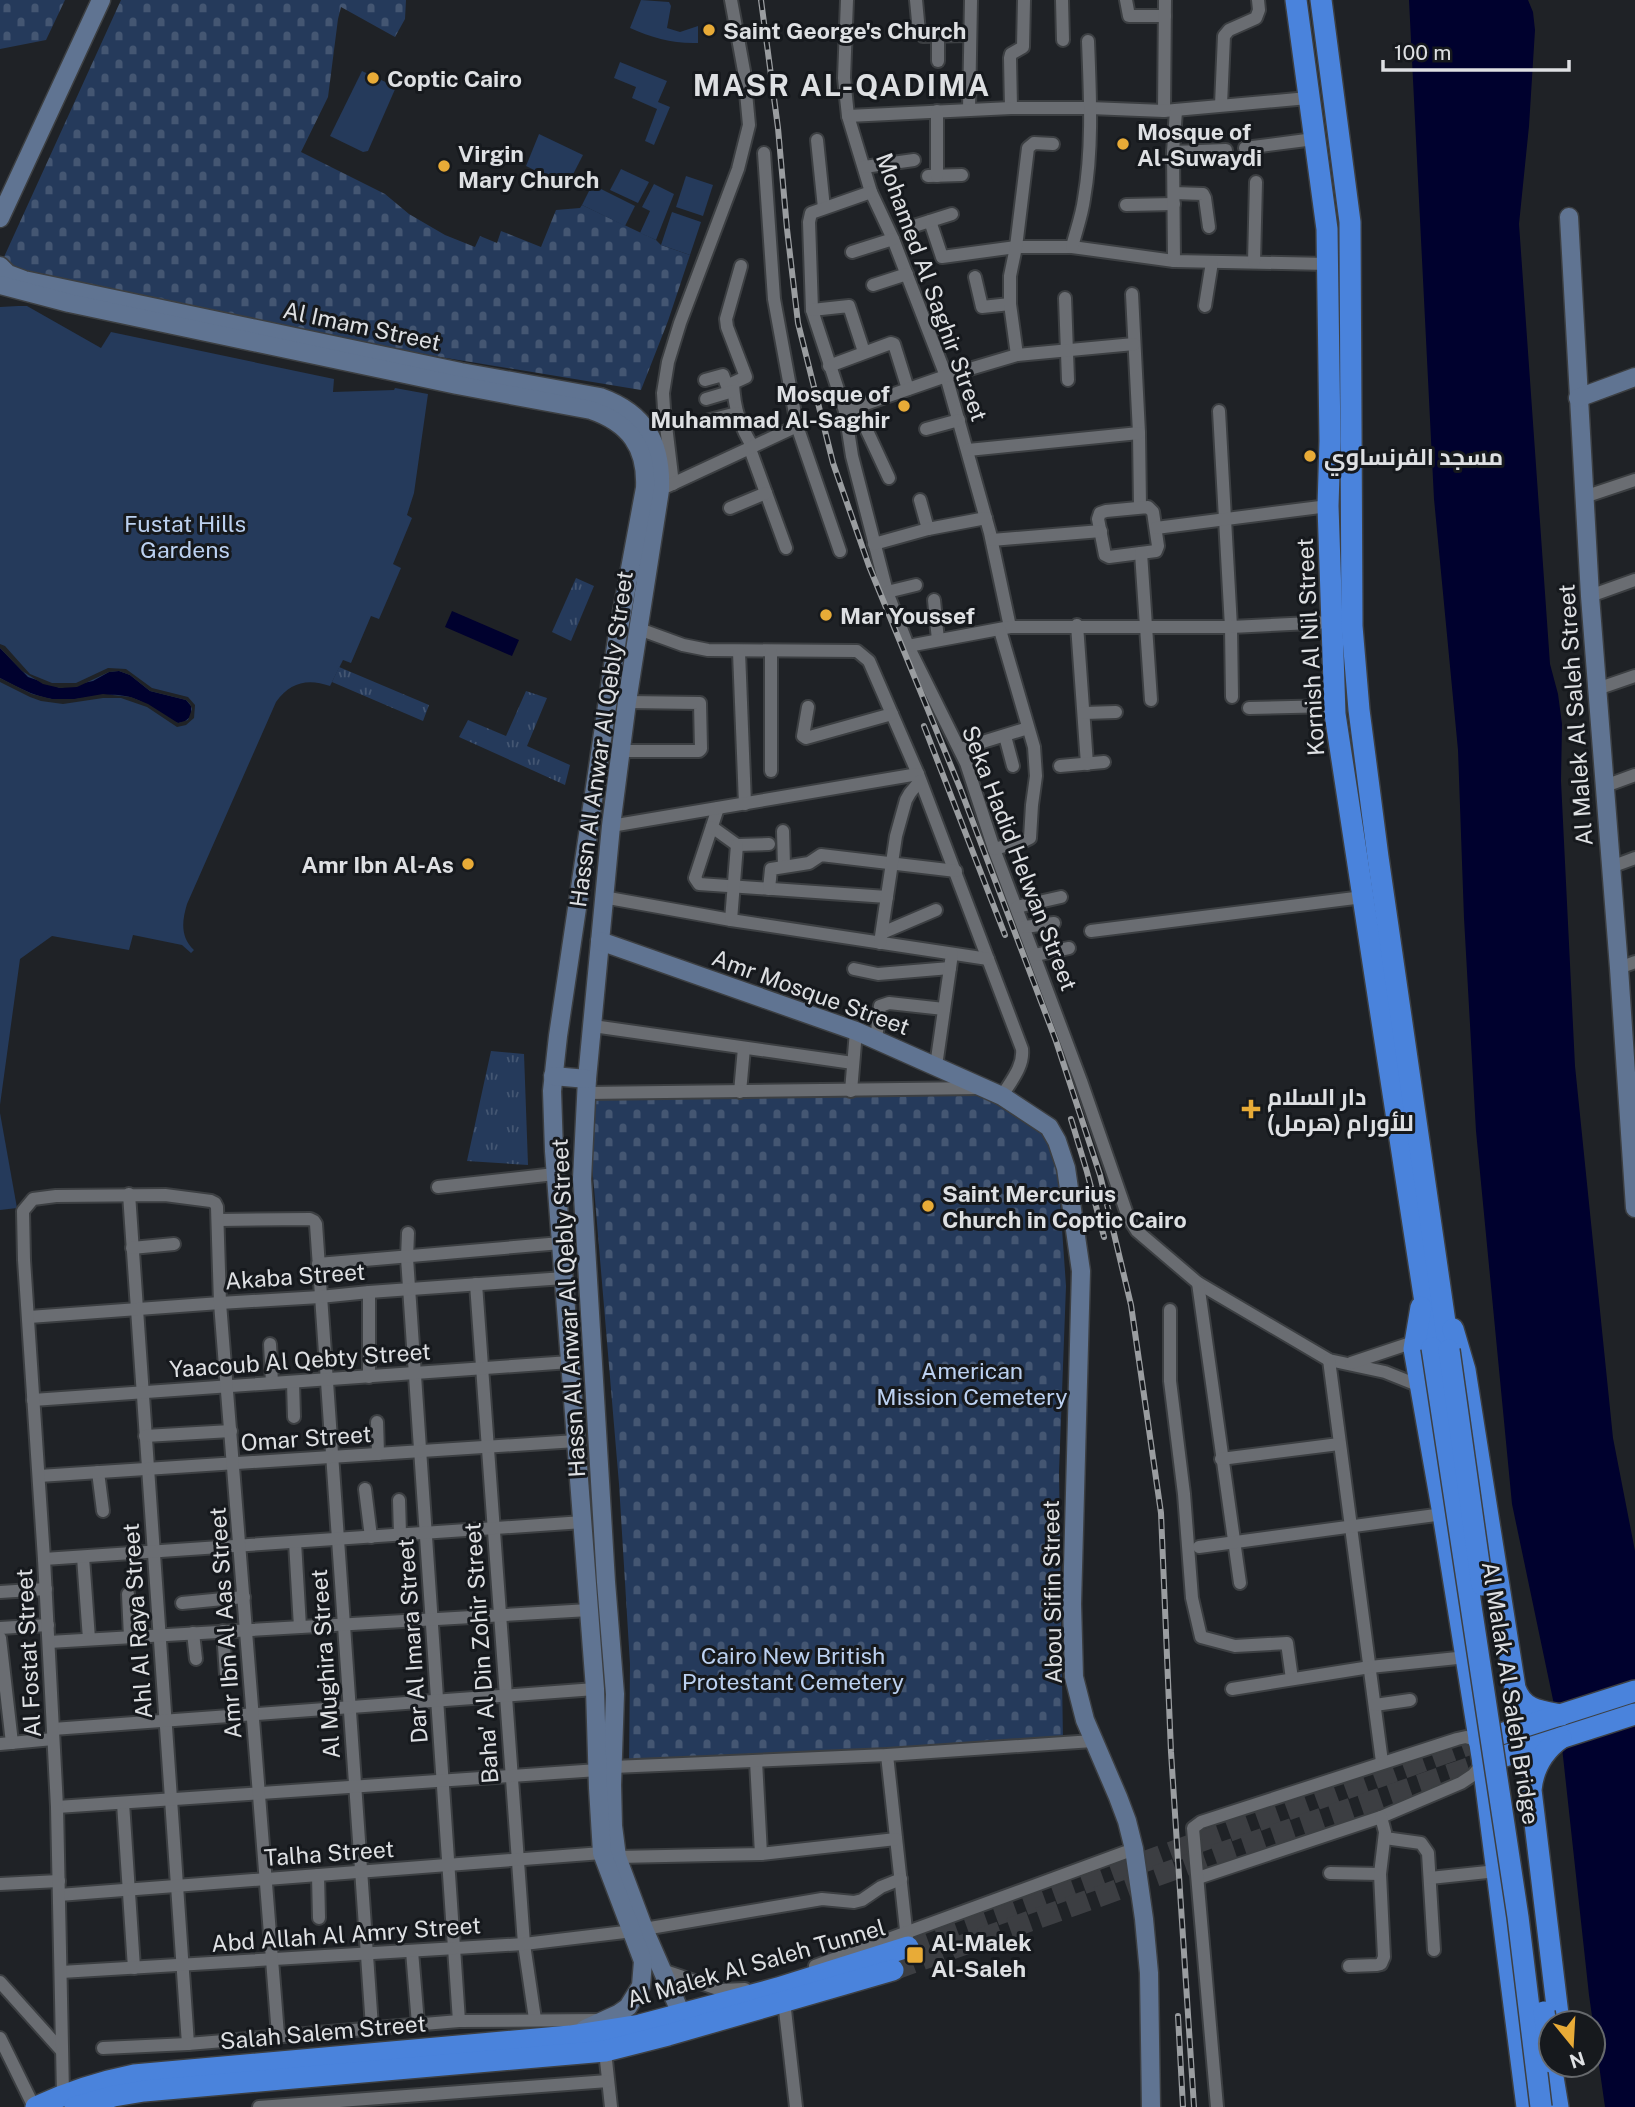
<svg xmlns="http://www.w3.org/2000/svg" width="1635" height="2107" font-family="'Public Sans',Cairo,sans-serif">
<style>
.grass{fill:url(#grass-tufts)}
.cemetery{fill:url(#cemetery-stones)}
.green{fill:#253a5b}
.water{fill:#00012e}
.pier{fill:#1f2226}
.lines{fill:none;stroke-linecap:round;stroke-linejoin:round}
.highway-tunnel{stroke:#3c3e42;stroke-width:21;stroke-dasharray:21 10;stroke-linecap:butt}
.street-casing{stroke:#3c3f42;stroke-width:16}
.secondary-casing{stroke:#3c3f42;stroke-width:21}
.highway-casing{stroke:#3c3f42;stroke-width:24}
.street{stroke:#6a6d72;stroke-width:12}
.secondary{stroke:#607492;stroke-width:18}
.highway{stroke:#4a83dc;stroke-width:21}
.rail-casing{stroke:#9a9da0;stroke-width:6}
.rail{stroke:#16191d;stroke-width:3.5;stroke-dasharray:10;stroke-linecap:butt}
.highway-bridge-casing{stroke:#3c3f42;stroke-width:24;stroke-linecap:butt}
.highway-bridge{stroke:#4a83dc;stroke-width:21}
.poi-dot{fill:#e8ab37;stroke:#16191d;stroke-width:2.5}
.labels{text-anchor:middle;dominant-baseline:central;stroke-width:6;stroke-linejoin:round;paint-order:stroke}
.poi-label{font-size:23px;font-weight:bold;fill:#dee0e3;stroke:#16191d;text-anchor:start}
.street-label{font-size:23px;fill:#dee0e3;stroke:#16191d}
.park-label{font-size:23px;fill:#bcd1f1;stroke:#16191d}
.district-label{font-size:30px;font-weight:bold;letter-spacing:2px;fill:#dee0e3;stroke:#16191d}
</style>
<defs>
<pattern id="grass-tufts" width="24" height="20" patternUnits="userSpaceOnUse" patternTransform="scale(1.75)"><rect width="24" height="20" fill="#253a5b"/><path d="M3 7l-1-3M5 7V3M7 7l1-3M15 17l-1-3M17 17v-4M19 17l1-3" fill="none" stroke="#445672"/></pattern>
<pattern id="cemetery-stones" width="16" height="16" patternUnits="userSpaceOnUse" patternTransform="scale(1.75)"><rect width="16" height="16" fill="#253a5b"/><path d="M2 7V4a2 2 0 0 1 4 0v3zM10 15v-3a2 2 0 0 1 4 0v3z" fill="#445672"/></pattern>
</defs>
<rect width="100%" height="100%" fill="#1f2226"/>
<g class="grass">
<path d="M576 578 594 586 571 641 552 632Z"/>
<path d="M339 667 429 705 423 721 332 682Z"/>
<path d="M526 691 547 698 527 746 570 765 565 785 459 737 468 720 506 736Z"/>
<path d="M491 1051 524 1054 528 1165 467 1161Z"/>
</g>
<g class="cemetery">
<path d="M0 0H65L46 40 0 49Z"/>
<path d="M121 0H406L405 19 395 37 341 7 338 19 328 97 301 152 385 194 409 214 445 235 475 247 480 236 497 243 501 231 541 247 556 210 580 208 582 205 656 240 661 245 690 255 668 321 641 390 319 337 14 269 4 257Z"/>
<path d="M985 1088 1056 1143 1066 1286 1059 1472 1063 1743 629 1766 630 1664 619 1484 586 1093Z"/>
</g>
<g class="green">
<path d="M641 0 669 2 671 6 667 28 680 32 698 26V43C674 44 652 38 630 28Z"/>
<path d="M620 62 667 81 658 102 670 107 654 145 645 141 657 109 632 98 636 87 614 78Z"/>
<path d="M362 71 396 87 368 151 363 152 330 136Z"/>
<path d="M539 134 583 155 567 186 526 166Z"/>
<path d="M621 169 649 182 638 203 610 190Z"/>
<path d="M686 176 713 185 703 216 676 207Z"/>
<path d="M654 184 674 194 656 240 640 233 650 211 642 207Z"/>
<path d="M591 187 595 190 597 187 635 206 625 226 582 205Z"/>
<path d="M672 212 701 222 690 255 661 245Z"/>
<path d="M18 306H27L101 348 111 332 334 379 333 392 394 390 395 388 428 394 414 493 407 515 412 518 393 564 401 568 379 619 371 616 351 663 343 660 330 686C308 678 290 682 276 702L187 904C182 921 180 937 194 950L191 953 182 945 133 935 129 950 52 936 20 959 0 1105V307Z"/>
<path d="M0 1113 17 1208 0 1210Z"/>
</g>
<g class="water">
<path d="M1409 0H1528L1533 12 1535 30 1529 126 1519 224 1550 664 1558 694 1562 724 1561 781 1575 1066 1613 1438 1635 1551V2107H1605L1589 1995 1561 1738 1512 1504 1476 1131 1464 918 1458 750 1434 499Z"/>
<path d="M452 611 519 640 512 656 445 627Z"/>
<path d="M0 648 28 677 60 688 93 681 109 672 119 671 130 675 150 691 186 700 191 706V716L184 722 178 723C159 715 146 700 125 696 104 692 87 699 66 700 42 701 21 689 0 678Z"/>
</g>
<path class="pier" d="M0 644 5 646 30 674 52 683H76L108 668 126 669 152 688 188 697 195 705 194 718 186 725 177 727 147 707 121 698H103L63 704 41 701 30 697 0 682V678L32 694 52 699H74L103 694 131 697 148 704 178 723 188 720 192 709 190 704 186 700 150 691 130 675 119 671 109 672 77 687 60 688 43 684 22 671 0 648Z"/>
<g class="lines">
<g class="highway-tunnel">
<path d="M908 1947 1479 1741"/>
<path d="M893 1970 1215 1855 1483 1763"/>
</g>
<defs>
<g id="street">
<path d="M847 0 844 78 848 116 871 192 893 239 946 376 990 533 1010 627"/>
<path d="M916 0 919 32 923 36 970 35"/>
<path d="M1062 0 1063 40"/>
<path d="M1126 0 1129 16H1165"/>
<path d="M938 61V36"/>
<path d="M1221 105 1224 36 1229 30 1256 18 1259 10 1258 0"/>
<path d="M1011 108 1010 58 1011 54 1023 47 1024 0"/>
<path d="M969 110 971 0"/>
<path d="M1164 111 1165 0"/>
<path d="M848 116 1011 108H1090L1164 111 1308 98"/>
<path d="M817 140 824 208"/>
<path d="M1245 148 1314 139"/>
<path d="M1173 152 1226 150"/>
<path d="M764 153 774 299 795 414 797 426 840 551"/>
<path d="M864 167 914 160"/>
<path d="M928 176 962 175"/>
<path d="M937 176V111"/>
<path d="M871 192 811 213 809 222 812 310 845 411 852 456 887 592 908 646 966 763 994 849 1081 1081 1128 1217 1137 1231 1198 1283 1329 1360 1385 1372 1420 1386"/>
<path d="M1174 193 1203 194 1205 198 1209 227"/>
<path d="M1126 205 1174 204"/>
<path d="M930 221 942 257 1016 247H1072L1174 261 1328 264"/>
<path d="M914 226 952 214"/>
<path d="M1072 247C1076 231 1082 215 1084 199 1093 148 1090 93 1088 41"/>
<path d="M852 252 893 239"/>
<path d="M1174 261 1173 152 1176 111"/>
<path d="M1254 262 1256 182"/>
<path d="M741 266 726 319 727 327 746 377 733 383C734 408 740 427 753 447"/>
<path d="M975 277 982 307 1010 304"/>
<path d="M873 285 907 274"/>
<path d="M1132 294 1139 433 1140 507"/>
<path d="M1065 298 1068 380"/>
<path d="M1205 306 1212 262"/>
<path d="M812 310 849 306 864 352"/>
<path d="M1017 355 1010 304V276L1016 247 1028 148 1034 143 1053 144"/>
<path d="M829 366 891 343 894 344 908 389"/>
<path d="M705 380 723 375 727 386 733 385"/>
<path d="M706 399 733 391"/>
<path d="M856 407 889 478"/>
<path d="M845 411 946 376 1017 355 1134 344"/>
<path d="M1219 411 1231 627 1232 697"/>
<path d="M706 421 737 413"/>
<path d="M926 429 959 420"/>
<path d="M750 449 786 548"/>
<path d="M968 450 1139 433"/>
<path d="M673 484 664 409 663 393 668 362 680 323 738 169 749 125 744 71 731 0"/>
<path d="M668 486 797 426"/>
<path d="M1584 497 1635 480"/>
<path d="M920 500 928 529"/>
<path d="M1148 507 1153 512 1158 546 1156 551 1109 557 1105 555 1098 519 1100 513 1106 511Z"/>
<path d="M730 508 766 493"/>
<path d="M1156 528 1328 506"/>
<path d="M992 540 1101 531"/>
<path d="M874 544 928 529 986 518"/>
<path d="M1141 553 1151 700"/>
<path d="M887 592 916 585"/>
<path d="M1590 596 1635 580"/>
<path d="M934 600 938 640"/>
<path d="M1077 625 1087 764"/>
<path d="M639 629 683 645 708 650 857 651 869 661 918 774 1022 1049C1024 1067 1010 1082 1002 1096"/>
<path d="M908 646 1010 627H1231L1331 622"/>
<path d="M739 652 745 804"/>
<path d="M1597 689 1635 676"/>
<path d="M808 707 803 736 806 738 892 714"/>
<path d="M1249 708 1334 706"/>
<path d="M1084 713 1116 712"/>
<path d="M1005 736 1013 766"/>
<path d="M960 749 1028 728"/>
<path d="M621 751H699L701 749 700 703 627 702"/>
<path d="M1060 766 1104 762"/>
<path d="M771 771V652"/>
<path d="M1605 786 1635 775"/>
<path d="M718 808 695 878 699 884 887 897"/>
<path d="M611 826 918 774"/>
<path d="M712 827 737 845 769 844"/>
<path d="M783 831 784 866"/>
<path d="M994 849 1024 841 1030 838 1032 805 1036 776 1034 747 1000 630"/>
<path d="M1611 867 1635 858"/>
<path d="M769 889 771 869 809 863 821 855 956 871"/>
<path d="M603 897 731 920 988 959"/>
<path d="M1017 907 1061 897"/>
<path d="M731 920 737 845"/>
<path d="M1025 927 1054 923"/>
<path d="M1091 931 1363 897"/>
<path d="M882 933 936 910"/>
<path d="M880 943 896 836 906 800 910 793 920 781"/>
<path d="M1035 955 1069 948"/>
<path d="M1619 968 1635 962"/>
<path d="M854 969 878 974 950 968"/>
<path d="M593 1026 853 1063"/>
<path d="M876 1040 880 1006 889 1003 944 1009"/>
<path d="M936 1066 952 954"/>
<path d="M851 1091 856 1031"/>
<path d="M740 1092 744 1048"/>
<path d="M586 1093 981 1088"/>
<path d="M438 1187 555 1174"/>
<path d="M129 1194 188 2044"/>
<path d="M218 1220 310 1219 314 1221 316 1224 372 2027"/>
<path d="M408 1233 407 1258 459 2021"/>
<path d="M132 1248 174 1244"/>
<path d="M318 1264 561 1243"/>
<path d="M1198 1283 1240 1583"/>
<path d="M476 1284 524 1944 535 2019"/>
<path d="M369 1292V1377"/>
<path d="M1170 1310V1381L1184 1494 1192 1598 1201 1637 1235 1646 1287 1643 1292 1679"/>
<path d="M29 1317 220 1303 320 1297 369 1292 564 1278"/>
<path d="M270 1344 272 1383"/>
<path d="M1329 1360 1382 1762"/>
<path d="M1351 1363 1414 1342"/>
<path d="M293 1382 294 1417"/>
<path d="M33 1400 570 1362"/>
<path d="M377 1422 378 1454"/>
<path d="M145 1436 231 1431"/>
<path d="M1221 1459 1339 1444"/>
<path d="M98 1472 103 1511"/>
<path d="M39 1476 576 1441"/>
<path d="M365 1489 371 1537"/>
<path d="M399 1500 400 1534"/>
<path d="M295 1542 300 1627"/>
<path d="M1199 1547 1443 1514"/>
<path d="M83 1557 89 1639"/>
<path d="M44 1559 583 1522"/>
<path d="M0 1592 46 1589"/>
<path d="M128 1594 130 1637"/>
<path d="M182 1603 244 1597"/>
<path d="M0 1628 48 1625"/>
<path d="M223 1631 226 1675"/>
<path d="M193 1633 196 1659"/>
<path d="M0 1638 12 1743"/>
<path d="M49 1642 589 1610"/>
<path d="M1232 1689 1370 1667 1467 1657"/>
<path d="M1375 1705 1410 1700"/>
<path d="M53 1729 595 1689"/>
<path d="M0 1744 53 1739"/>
<path d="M887 1755 907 1939"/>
<path d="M756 1761 761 1854"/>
<path d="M613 1767 887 1755 1093 1741"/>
<path d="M123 1803 134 1968"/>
<path d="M57 1807 598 1770"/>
<path d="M1385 1838 1421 1843 1428 1853 1434 1950"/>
<path d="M617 1857 761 1854 896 1839"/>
<path d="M1330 1873 1380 1874"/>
<path d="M318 1875 319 1918"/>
<path d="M1198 1878 1381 1817 1461 1783 1473 1775 1483 1763"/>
<path d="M1430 1878 1497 1871"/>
<path d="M0 1884 59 1881"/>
<path d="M59 1895 602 1853"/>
<path d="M644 1929 822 1899 854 1902 862 1900 881 1887 901 1879"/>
<path d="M412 1951 418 2024"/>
<path d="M815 1966 1134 1849"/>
<path d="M1349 1966 1377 1965 1381 1964 1384 1957 1380 1874 1385 1832 1381 1817"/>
<path d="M662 1970 721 1990 745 1989"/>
<path d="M61 1972 524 1944 633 1931"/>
<path d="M0 1982 61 2050"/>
<path d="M784 2001 796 2107"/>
<path d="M0 2038 34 2107"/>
<path d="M103 2048 188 2044 459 2021 599 2020"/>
<path d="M605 2051 611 2107"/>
<path d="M63 2094 57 1807 44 1559 24 1260 23 1211 33 1199 56 1196 165 1195 211 1201 215 1203 217 1207 220 1303 278 2035"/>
<path d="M259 2107 608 2081"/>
<path d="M1217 2107 1193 1828 1201 1822 1457 1739 1466 1737 1479 1741"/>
</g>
<g id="secondary">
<path d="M1569 217 1590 596 1619 968 1635 1208"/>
<path d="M0 218 101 0"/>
<path d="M0 266 8 274 24 280 461 372 600 397C645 413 662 443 660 490L627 702 611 826 587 1079 582 1179 606 1582 615 1694 612 1785 613 1826 617 1857 644 1929 686 2025"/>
<path d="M0 285 69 303 457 385 591 410C629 423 647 447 645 488L617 639 558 1036 552 1091 554 1151 595 1689 598 1788 602 1853 643 1961 641 1986 628 2007 618 2014 585 2029"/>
<path d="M1578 398 1635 377"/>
<path d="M600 941 856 1031 1002 1096 1049 1127 1057 1141 1066 1168 1081 1271 1072 1604 1074 1677 1085 1720 1118 1797 1127 1821 1134 1849 1144 1919 1149 1973 1151 2107"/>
<path d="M553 1076 587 1079"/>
</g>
<g id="highway">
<path d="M1296 0 1327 229 1330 441 1328 506 1335 714 1432 1348"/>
<path d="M1321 0 1350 222 1352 626 1359 710 1378 857 1449 1350"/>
<path d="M1421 1307 1414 1349 1443 1514 1483 1763 1527 2107"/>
<path d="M1453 1329 1465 1370 1515 1688C1523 1710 1539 1711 1561 1715"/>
<path d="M1479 1741 1635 1691"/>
<path d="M1483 1763 1635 1714"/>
<path d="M1559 2023 1531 1790C1533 1768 1543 1751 1561 1738"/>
<path d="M1551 2065 1558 2107"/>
<path d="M36 2107C68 2092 99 2082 134 2075L570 2036 640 2025 778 1988 908 1947"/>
<path d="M75 2107 114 2096 144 2091 605 2051 668 2035 893 1970"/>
</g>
</defs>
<use href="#street" class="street-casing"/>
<use href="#secondary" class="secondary-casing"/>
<use href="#highway" class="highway-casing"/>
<use href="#street" class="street"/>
<use href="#secondary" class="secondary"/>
<use href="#highway" class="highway"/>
<defs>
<g id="rail">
<path d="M761 0 778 128 787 229 798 323 833 463 869 566 960 788 1056 1041 1100 1175 1131 1305 1161 1513 1171 1752 1194 2107"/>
<path d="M924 726 1005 935"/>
<path d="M1071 1119 1087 1172 1104 1237"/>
<path d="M1178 2016 1183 2107"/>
</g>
</defs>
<use href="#rail" class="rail-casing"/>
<use href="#rail" class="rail"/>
<defs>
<g id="highway-bridge">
<path d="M1432 1348 1518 1917 1541 2107"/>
<path d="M1449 1350 1482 1585"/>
<path d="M1544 2012 1551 2062"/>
</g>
</defs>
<use href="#highway-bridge" class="highway-bridge-casing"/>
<use href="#highway-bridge" class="highway-bridge"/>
</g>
<g class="poi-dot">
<circle cx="709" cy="30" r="7"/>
<circle cx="373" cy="78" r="7"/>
<circle cx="1123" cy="144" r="7"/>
<circle cx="444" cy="166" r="7"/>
<circle cx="904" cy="406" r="7"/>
<circle cx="1310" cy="456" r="7"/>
<circle cx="826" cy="615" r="7"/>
<circle cx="468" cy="864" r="7"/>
<path d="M1247.5 1098.5h7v7h7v7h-7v7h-7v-7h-7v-7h7z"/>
<circle cx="928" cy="1206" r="7"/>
<rect x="906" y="1946" width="18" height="18" rx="3.5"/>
</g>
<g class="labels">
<g class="poi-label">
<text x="723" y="30">Saint George's Church</text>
<text x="387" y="78">Coptic Cairo</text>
<text x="1137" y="131">Mosque of<tspan x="1137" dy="26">Al-Suwaydi</tspan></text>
<text x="458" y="153">Virgin<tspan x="458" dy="26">Mary Church</tspan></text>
<text x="890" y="393" text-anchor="end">Mosque of<tspan x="890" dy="26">Muhammad Al-Saghir</tspan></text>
<text x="1324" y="456">مسجد الفرنساوي</text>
<text x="840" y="615">Mar Youssef</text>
<text x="454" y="864" text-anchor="end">Amr Ibn Al-As</text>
<text x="1267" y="1096">دار السلام<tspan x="1267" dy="26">للأورام (هرمل)</tspan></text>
<text x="942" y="1193">Saint Mercurius<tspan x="942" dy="26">Church in Coptic Cairo</tspan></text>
<text x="931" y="1942">Al-Malek<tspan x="931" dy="26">Al-Saleh</tspan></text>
</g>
<g class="street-label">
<text transform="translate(932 287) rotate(70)">Mohamed Al Saghir Street</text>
<text transform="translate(362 326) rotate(12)">Al Imam Street</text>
<text transform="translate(1310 647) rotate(-93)">Kornish Al Nil Street</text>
<text transform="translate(1575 715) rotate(-94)">Al Malek Al Saleh Street</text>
<text transform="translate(601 739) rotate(-82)">Hassn Al Anwar Al Qebly Street</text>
<text transform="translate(1020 858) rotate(69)">Seka Hadid Helwan Street</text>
<text transform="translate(811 992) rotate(20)">Amr Mosque Street</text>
<text transform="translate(295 1276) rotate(-4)">Akaba Street</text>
<text transform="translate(568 1308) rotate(-93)">Hassn Al Anwar Al Qebly Street</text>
<text transform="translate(300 1360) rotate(-4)">Yaacoub Al Qebty Street</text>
<text transform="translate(306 1438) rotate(-4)">Omar Street</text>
<text transform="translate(1052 1592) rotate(-91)">Abou Sifin Street</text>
<text transform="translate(137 1621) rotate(-94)">Ahl Al Raya Street</text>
<text transform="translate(225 1623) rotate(-94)">Amr Ibn Al Aas Street</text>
<text transform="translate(412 1641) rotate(-94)">Dar Al Imara Street</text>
<text transform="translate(28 1653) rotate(-93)">Al Fostat Street</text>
<text transform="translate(481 1653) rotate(-94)">Baha' Al Din Zohir Street</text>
<text transform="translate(325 1664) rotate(-94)">Al Mughira Street</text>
<text transform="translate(1511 1693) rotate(81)">Al Malak Al Saleh Bridge</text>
<text transform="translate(329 1853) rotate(-4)">Talha Street</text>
<text transform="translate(346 1934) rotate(-4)">Abd Allah Al Amry Street</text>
<text transform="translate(756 1963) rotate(-16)">Al Malek Al Saleh Tunnel</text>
<text transform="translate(323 2032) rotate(-5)">Salah Salem Street</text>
</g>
<g class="park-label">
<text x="185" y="523">Fustat Hills<tspan x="185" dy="26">Gardens</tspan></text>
<text x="972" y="1370">American<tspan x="972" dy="26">Mission Cemetery</tspan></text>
<text x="793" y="1655">Cairo New British<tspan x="793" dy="26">Protestant Cemetery</tspan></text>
</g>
<g class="district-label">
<text x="842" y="85">MASR AL-QADIMA</text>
</g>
</g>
<g transform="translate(1572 2044) rotate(162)"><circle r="33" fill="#16191d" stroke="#66696c" stroke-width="2"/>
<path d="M0-5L12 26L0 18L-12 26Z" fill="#e8ab37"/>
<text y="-10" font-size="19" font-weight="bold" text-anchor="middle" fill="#dee0e3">N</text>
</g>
<path d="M1383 60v10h186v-10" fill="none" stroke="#dee0e3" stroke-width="3.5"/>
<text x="1394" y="60" font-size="21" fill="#dee0e3" stroke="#16191d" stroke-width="5" paint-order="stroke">100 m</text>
</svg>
